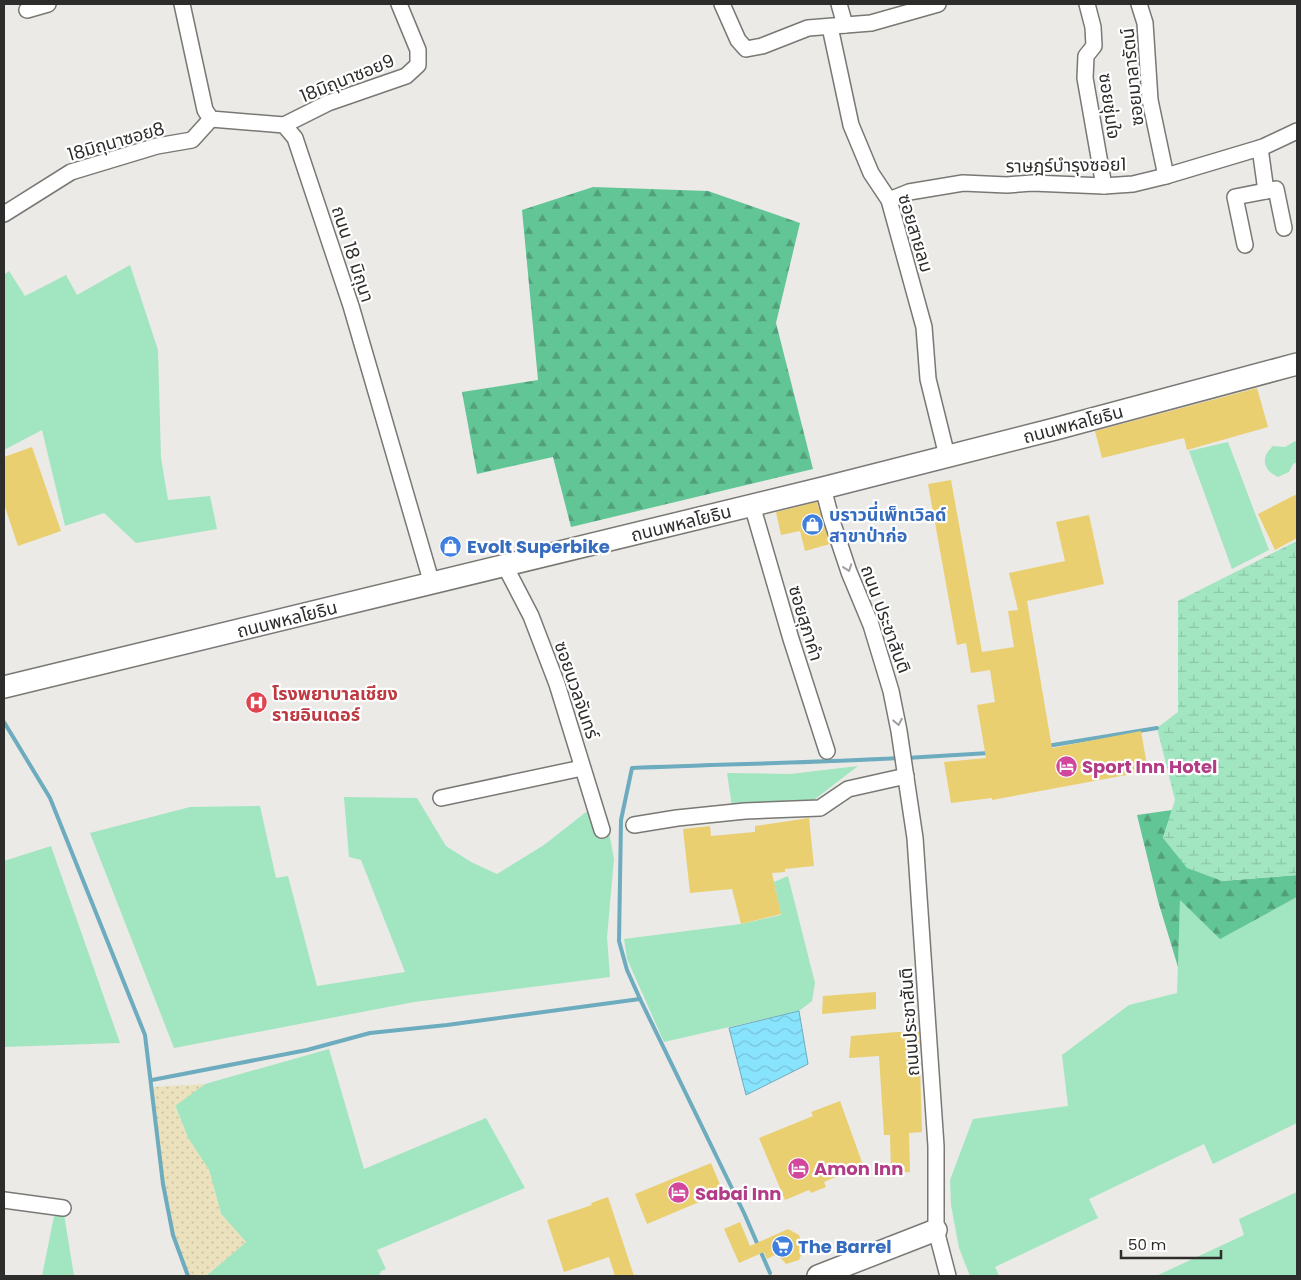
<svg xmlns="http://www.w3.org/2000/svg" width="1301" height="1280" font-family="Poppins,'Noto Sans Thai',sans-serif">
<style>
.green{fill:#a2e5c1}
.forest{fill:url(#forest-firs)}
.wetland{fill:url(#wetland-marsh)}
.sand{fill:url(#sand-dots)}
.water{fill:url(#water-waves);stroke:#6dacbe}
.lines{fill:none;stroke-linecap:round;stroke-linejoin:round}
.stream{stroke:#6dacbe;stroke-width:4}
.building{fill:#eacf71}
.street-casing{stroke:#797874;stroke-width:18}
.secondary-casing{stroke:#797874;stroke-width:24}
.street{stroke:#fff;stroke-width:15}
.secondary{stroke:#fff;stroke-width:21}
.oneway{stroke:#a0a0a0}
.labels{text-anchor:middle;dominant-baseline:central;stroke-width:4.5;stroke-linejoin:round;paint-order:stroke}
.street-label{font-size:18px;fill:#2d2d2b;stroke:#fff}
.shop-label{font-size:18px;font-weight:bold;fill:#366cbe;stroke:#fff;text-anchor:start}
.health-label{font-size:18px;font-weight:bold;fill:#be3a42;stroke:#fff;text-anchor:start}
.hotel-label{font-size:18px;font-weight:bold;fill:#b23c85;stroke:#fff;text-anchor:start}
</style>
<defs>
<pattern id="forest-firs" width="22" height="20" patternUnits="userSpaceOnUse" patternTransform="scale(1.25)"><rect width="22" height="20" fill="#62c595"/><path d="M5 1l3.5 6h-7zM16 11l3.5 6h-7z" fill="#51a07a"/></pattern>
<pattern id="wetland-marsh" width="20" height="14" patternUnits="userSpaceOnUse" patternTransform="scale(1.25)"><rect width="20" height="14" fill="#a2e5c1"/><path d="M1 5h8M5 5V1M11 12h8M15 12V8" fill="none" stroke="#8cc5a6"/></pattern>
<pattern id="sand-dots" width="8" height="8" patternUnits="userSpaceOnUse" patternTransform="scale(1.25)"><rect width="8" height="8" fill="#ebe1bc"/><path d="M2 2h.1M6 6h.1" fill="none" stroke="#cac1a2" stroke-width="1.8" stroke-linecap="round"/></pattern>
<pattern id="water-waves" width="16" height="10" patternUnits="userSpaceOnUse" patternTransform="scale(1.25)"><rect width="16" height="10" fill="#88e3fd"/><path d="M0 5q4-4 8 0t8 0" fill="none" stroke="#76c3d9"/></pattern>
</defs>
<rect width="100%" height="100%" fill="#ebeae6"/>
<g class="green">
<path d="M130 265 158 350 161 458 168 500 210 496 217 529 136 543 104 513 65 526 42 430 4 450V275L9 271 25 296 66 275 77 295Z"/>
<path d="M1297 440V462L1293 464 1289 472 1278 477C1263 470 1260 457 1273 446L1285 447Z"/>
<path d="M1228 442 1269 550 1232 569 1189 451Z"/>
<path d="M858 766 810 803 732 807 727 773 790 774Z"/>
<path d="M344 797 417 798 446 846 471 862 497 874 544 845 586 812 606 816 614 859 607 937 610 977 414 1002 174 1048 90 833 190 807 260 806 276 878 288 876 317 986 405 972 361 860 349 857Z"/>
<path d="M51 846 120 1043 4 1047V861Z"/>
<path d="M788 876 815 983 812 1001 799 1011 664 1042 627 959 624 939 741 924 781 915 774 882Z"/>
<path d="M1297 897V1123L1213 1164 1204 1144 1089 1199 1098 1218 995 1267 999 1276H970L959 1248 951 1205 950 1180 973 1119 1068 1106 1062 1055 1129 1005 1177 993 1180 899 1220 938Z"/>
<path d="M329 1049 364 1169 486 1118 525 1188 377 1250 386 1269 381 1271 379 1276H206L246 1242 221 1214 209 1170 188 1138 175 1105 205 1084Z"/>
<path d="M1297 1192V1276H1156L1244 1235 1239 1219Z"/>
<path d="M63 1208 74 1276H42L54 1216Z"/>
</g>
<g class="forest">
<path d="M593 187 708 191 800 223 776 323 813 469 571 527 553 457 477 474 462 392 538 380 522 210Z"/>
<path d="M1172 810 1163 838 1222 881 1297 875V897L1220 939 1180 900 1178 967 1158 901 1137 815Z"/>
</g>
<path class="wetland" d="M1297 541V875L1222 881 1187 868 1163 838 1175 800 1157 728 1178 712V601Z"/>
<path class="sand" d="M205 1084 175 1106 188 1138 209 1170 221 1214 246 1242 206 1276H188L173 1235 163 1184 152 1087Z"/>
<path class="water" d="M799 1011 808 1064 746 1095 729 1028Z"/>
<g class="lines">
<g class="stream">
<path d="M4 722 50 798 145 1035 163 1184 173 1235 188 1276"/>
<path d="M1047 746 1157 728"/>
<path d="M906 758 989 753"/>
<path d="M640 999 627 970 619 941 621 820 632 768C721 764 810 763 899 758"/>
<path d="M152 1080 307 1050 370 1033 447 1025 640 999 744 1213 770 1273"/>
</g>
</g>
<g class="building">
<path d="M1257 388 1268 427 1187 450 1184 438 1102 458 1095 431Z"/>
<path d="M32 447 61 531 18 546 4 504V457Z"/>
<path d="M951 480 982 652 1014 647 1008 611 1018 610 1009 573 1065 561 1056 522 1089 515 1104 584 1027 601 1052 748 1141 731 1148 771 992 800V798L951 803 944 762 986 758 977 705 995 702 990 670 971 673 966 643 957 645 928 484Z"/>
<path d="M1297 494V538L1275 550 1258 514Z"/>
<path d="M817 502 830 544 805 551 800 531 781 535 776 512Z"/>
<path d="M809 818 814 866 785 869V872L772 873 781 914 741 924 732 889 690 893 683 829 710 826 711 836 755 832V826Z"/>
<path d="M876 992V1009L822 1014 823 996Z"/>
<path d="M897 1032H919L922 1132 909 1133 910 1172 891 1173 890 1135H884L879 1056 849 1058 851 1036Z"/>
<path d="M840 1101 863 1165 824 1182 826 1187 811 1193 809 1190 785 1200 759 1138 813 1116 811 1112Z"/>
<path d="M711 1163 723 1192 647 1224 635 1194Z"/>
<path d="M608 1197 634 1276H615L609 1257 564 1272 547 1220 592 1205 591 1203Z"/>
<path d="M740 1222 750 1246 788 1229 799 1235 804 1249 799 1260 786 1264 777 1254 767 1259 764 1252 739 1263 724 1229Z"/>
</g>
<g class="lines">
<defs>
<g id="street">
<path d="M182 4 205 110 211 119 284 125 295 138 351 306 432 584"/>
<path d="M722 4 738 40 746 49 762 46 808 28 871 23 938 4"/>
<path d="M839 4 845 25"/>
<path d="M1087 4 1093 27 1094 46 1086 56 1085 78 1104 186"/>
<path d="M1139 4 1145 23 1150 100 1166 176"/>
<path d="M27 10 48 4"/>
<path d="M830 27 851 125 871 173 889 200 924 327 928 379 947 456"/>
<path d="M284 125 328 103 406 76 418 65V50L399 4"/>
<path d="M1260 148 1266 191"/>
<path d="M889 200 909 192 963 183 1007 185 1032 183 1104 186 1133 184 1166 176 1263 147 1297 131"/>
<path d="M4 214 71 172 157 146 192 140 211 119"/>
<path d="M1245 245 1235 197 1276 189 1284 228"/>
<path d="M823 488 831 518 849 572 871 625 891 691 899 731 915 838 936 1146V1230L948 1276"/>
<path d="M752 505 791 639 827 751"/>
<path d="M505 566 531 616 557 684 602 830"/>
<path d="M441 798 582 768"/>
<path d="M634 825 677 818 745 811 820 808 848 789 906 776"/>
<path d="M4 1200 63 1208"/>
</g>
<g id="secondary">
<path d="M4 687 823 488 1055 429 1297 364"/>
<path d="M818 1276 936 1230"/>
</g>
</defs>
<use href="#street" class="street-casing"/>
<use href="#secondary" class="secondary-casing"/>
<use href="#street" class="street"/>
<use href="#secondary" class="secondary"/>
</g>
<defs><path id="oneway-chevron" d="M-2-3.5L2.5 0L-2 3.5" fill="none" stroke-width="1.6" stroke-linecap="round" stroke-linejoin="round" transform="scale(1.25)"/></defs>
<g class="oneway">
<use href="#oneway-chevron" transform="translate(848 568) rotate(71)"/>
<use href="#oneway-chevron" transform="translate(898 722) rotate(79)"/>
</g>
<defs>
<symbol id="shop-disc" viewBox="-11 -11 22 22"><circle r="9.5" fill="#3f7fe0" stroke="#fff"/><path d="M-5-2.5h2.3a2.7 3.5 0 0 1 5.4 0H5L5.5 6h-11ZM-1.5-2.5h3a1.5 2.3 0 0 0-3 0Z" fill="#fff"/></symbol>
<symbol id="hospital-disc" viewBox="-11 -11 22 22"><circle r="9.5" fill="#e0444e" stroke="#fff"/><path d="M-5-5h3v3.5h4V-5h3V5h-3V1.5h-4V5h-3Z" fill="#fff"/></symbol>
<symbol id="hotel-disc" viewBox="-11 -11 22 22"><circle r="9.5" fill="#d1479c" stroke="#fff"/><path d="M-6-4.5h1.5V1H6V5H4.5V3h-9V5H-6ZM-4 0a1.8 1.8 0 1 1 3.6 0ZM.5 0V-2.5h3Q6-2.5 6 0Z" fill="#fff"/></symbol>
<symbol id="supermarket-disc" viewBox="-11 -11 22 22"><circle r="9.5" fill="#3f7fe0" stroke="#fff"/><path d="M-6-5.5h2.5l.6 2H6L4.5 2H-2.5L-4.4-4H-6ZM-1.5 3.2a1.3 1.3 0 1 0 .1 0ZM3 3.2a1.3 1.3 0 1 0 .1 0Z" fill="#fff"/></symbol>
</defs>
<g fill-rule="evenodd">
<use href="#shop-disc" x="800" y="512" width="25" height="25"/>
<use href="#shop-disc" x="438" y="534" width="25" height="25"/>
<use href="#hospital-disc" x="244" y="690" width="25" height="25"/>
<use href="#hotel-disc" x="1054" y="754" width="25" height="25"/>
<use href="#hotel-disc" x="786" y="1156" width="25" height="25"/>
<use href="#hotel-disc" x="666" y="1180" width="25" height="25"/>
<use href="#supermarket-disc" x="770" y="1234" width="25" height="25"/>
</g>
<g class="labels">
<g class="street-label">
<text transform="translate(1132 77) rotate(-96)">ซอยมาลารัตน์</text>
<text transform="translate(347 78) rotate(-22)">18มิถุนาซอย9</text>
<text transform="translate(1110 106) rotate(82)">ซอยชุ่มใจ</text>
<text transform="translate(116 141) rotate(-16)">18มิถุนาซอย8</text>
<text transform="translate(1066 165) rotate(-1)">ราษฎร์บำรุงซอย1</text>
<text transform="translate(916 233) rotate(73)">ซอยสายลม</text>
<text transform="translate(353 254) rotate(72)">ถนน 18 มิถุนา</text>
<text transform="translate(1073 424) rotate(-15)">ถนนพหลโยธิน</text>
<text transform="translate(681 523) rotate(-14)">ถนนพหลโยธิน</text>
<text transform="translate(287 619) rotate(-14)">ถนนพหลโยธิน</text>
<text transform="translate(886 619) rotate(70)">ถนน ประชาสันติ</text>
<text transform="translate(806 623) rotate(73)">ซอยสุภาคำ</text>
<text transform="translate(577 690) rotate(71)">ซอยนวลจันทร์</text>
<text transform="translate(909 1022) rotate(-94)">ถนนประชาสันติ</text>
</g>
<g class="shop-label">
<text x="829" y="514">บราวนี่เพ็ทเวิลด์<tspan x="829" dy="21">สาขาป่าก่อ</tspan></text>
<text x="467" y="546">Evolt Superbike</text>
<text x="798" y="1246">The Barrel</text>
</g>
<g class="health-label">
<text x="272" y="693">โรงพยาบาลเชียง<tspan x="272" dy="21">รายอินเดอร์</tspan></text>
</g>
<g class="hotel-label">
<text x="1082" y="766">Sport Inn Hotel</text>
<text x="814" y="1168">Amon Inn</text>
<text x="695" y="1193">Sabai Inn</text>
</g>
</g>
<rect width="1301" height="1280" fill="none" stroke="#2d2d2b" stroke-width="10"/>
<path d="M1121 1250v8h100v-8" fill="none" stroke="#2d2d2b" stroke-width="2.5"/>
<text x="1128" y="1250" font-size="15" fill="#2d2d2b" stroke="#ffffff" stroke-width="4" paint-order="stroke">50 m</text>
</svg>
